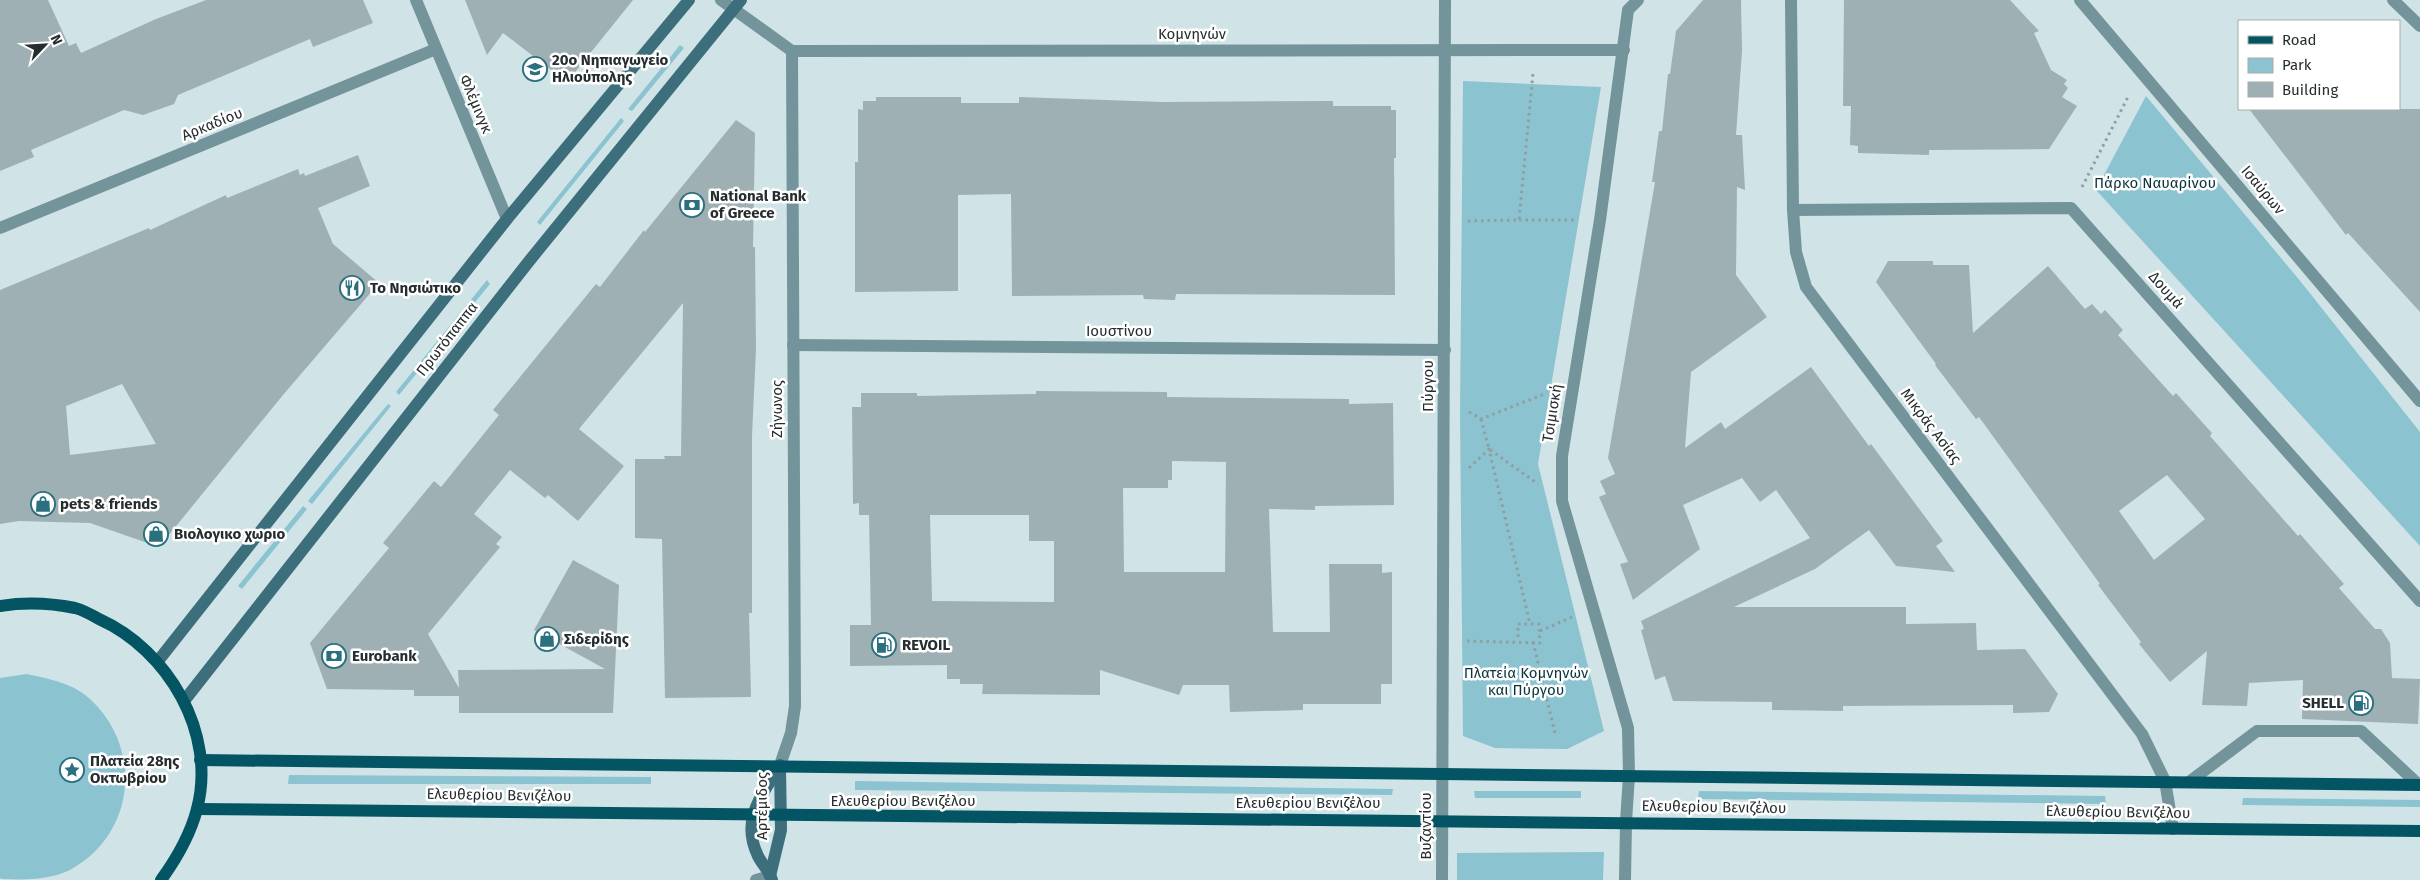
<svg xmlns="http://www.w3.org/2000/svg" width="2420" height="880" font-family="'Fira Sans',sans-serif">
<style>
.green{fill:#8bc3d0}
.building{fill:#9fb0b5;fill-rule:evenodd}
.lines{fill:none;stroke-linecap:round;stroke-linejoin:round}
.path{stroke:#8f9ea1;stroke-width:3;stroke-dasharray:2.5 4;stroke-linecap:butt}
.lane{stroke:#73949b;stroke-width:12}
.street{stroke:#73949b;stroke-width:12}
.secondary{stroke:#3c6f7b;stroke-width:12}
.primary{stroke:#035563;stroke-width:12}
.labels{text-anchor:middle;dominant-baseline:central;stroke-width:5;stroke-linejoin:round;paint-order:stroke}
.street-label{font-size:15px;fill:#262d2e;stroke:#fff}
.poi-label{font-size:15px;font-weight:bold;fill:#262d2e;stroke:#fff;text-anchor:start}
.park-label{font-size:15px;fill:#0a333b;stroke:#fff}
</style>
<rect width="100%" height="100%" fill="#d0e3e7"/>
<g class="green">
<path d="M680 45 684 48 632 111 628 109Z"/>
<path d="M1463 81 1601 87 1538 464 1604 731 1567 749 1495 748 1463 736 1460 413Z"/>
<path d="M2146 96 2301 282 2420 432V546L2096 190Z"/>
<path d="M621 118 624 121 540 225 537 222Z"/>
<path d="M487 280 490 284 399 395 396 392Z"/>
<path d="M388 404 391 406 312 504 308 501Z"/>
<path d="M303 506 307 509 242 589 238 586Z"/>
<path d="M27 674C49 679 73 683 90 699 144 749 135 835 70 870 49 880 25 880 2 879L0 878V678Z"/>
<path d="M289 775 651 777V784H288Z"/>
<path d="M855 781 1393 789 1392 795 855 790Z"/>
<path d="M1474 791H1581V798H1475Z"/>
<path d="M1699 791 2105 796 2106 804 1698 799Z"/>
<path d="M2243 798 2420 800V807L2242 805Z"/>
<path d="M1604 852 1603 880H1457V853Z"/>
</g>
<g class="building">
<path d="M0 0H48L69 46 76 43 81 53 156 19 206 0H363L373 23 313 47 310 39 178 95 174 104 143 115 124 110 31 150 34 157 0 171Z"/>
<path d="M465 0H633L567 82 503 33 487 55Z"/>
<path d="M1703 0H1741L1742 51 1736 135H1742L1745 190 1737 187 1736 275 1767 317 1691 372 1685 448 1721 422 1725 429 1811 367 1869 446 1871 444 1943 541 1936 546 1955 572 1896 566 1869 530 1815 569 1734 607H1906V624L1976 623 1977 650 2025 649 2058 694 2049 712 2013 713V705L1843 706V711L1772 710V702L1673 701 1665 676 1655 680 1641 630 1644 629 1641 621 1810 538 1776 490 1760 502 1742 478 1683 505 1700 549 1633 600 1620 564 1628 562 1599 497 1606 494 1600 481 1615 474 1608 458 1655 182H1652L1659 131H1662L1668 74H1670L1676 31Z"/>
<path d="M1844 0H2010L2039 31 2034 33 2051 70 2067 80 2064 84 2068 88 2062 97 2077 106 2049 149 1929 150V155L1858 153V146L1850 145 1851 106H1843Z"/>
<path d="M876 97H961V103H1019V97L1163 102 1333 101V106H1391V110H1396V158H1394L1395 295 1176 294 1175 300 1144 299 1143 295 1012 296 1011 194 958 195V291L855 292V162H858V109L863 110V101H876Z"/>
<path d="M2249 109H2420V312L2348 233 2346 235Z"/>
<path d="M736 120 755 133 753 247H755L756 349 752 436V613H749L751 697 665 698 662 539 635 538V459H665L664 456H681L683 303 579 429 624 466 578 521 548 495 545 498 510 470 474 514 502 537 496 544 500 547 428 634 459 688 458 670 605 669 534 630 573 560 619 585 613 713H459V696H414V690L327 689 310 643 389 548 383 543 434 481 441 487 499 415 493 410 596 284 600 287 644 230 645 232Z"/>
<path d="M358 155 370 186 318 208 333 244 379 283 283 395 159 547 90 523 19 521 0 524V290L149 228 150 230 226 195 227 198 298 169 300 175 304 173 305 176ZM122 384 156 444 70 455 66 406Z"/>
<path d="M1888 261H1933V265H1969L1973 333 2048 266 2085 309 2092 304 2101 314 2105 310 2123 330 2118 335 2173 396 2176 393 2212 433 2210 436 2298 536 2300 534 2344 584 2339 588 2375 629H2381L2390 643 2392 678 2420 679 2418 724 2302 719 2303 680 2249 683 2247 706 2202 705 2207 651 2170 682 2139 644 2141 642 2098 585 2100 584 1979 417 1976 419 1935 365 1936 364 1876 282ZM2167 475 2205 519 2154 560 2119 511Z"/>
<path d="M1036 391 1167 392V397L1349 399V404L1393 403 1394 505 1315 506V510L1269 509 1273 632H1330L1329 564H1382V573L1392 572V684H1381V704H1303V710L1230 712 1229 685H1183L1179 695 1100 670V695L982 694 983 684H960V679H947V665L850 666V625H871L869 515H859V503L853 504 852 407H861V393H917V396L1036 394ZM1172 461 1226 462 1225 572H1124L1123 488H1168V480H1172ZM930 515H1029V541H1054V602L932 601Z"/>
</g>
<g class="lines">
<g class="path">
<path d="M2082 187 2129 95"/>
<path d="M1519 220H1576"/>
<path d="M1468 221 1519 220 1533 73"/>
<path d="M1469 412 1481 419 1547 393"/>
<path d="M1481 419 1489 449 1538 484"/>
<path d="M1469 468 1489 449 1530 624"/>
<path d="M1540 631 1572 617"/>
<path d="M1467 641 1540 643 1539 624H1518V641"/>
<path d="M1533 642 1555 733"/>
</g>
<path class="lane" d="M2189 782 2257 731H2361L2419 785"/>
<g class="street">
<path d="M416 0 507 219"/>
<path d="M721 0 792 51 1624 50"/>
<path d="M1791 0 1793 210 1796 252 1806 287 2142 734 2165 781 2173 829"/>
<path d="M2080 0 2420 401"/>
<path d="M2393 0 2420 26"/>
<path d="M1793 210 2071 208 2420 601"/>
<path d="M0 228 436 49"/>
<path d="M793 345 1445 350"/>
<path d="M780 765 791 733 795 706 792 51"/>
<path d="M756 880 770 876"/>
<path d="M1442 880 1445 0"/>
<path d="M1625 880 1626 822 1629 775 1628 728 1562 501V456L1600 220 1628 10 1638 0"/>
</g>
<g class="secondary">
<path d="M158 661 507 219 689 0"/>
<path d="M184 701 530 260 741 0"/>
<path d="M770 876 781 830 780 767"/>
<path d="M772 880C769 871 762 864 758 856 740 819 762 796 780 765"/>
</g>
<g class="primary">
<path d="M0 606C26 602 50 603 75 608 83 610 92 615 99 619 168 650 217 733 197 809 190 836 177 858 161 880"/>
<path d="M200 760 2420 785"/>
<path d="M197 809 2420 831"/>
</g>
</g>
<defs>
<symbol id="school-ring" viewBox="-11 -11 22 22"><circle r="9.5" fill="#fff" stroke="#2a707e" stroke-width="1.5"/><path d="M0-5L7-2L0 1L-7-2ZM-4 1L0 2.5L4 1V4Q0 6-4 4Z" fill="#2a707e"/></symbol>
<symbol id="bank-ring" viewBox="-11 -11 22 22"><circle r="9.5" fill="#fff" stroke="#2a707e" stroke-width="1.5"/><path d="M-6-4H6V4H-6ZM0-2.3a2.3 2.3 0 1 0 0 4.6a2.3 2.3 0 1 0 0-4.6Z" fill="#2a707e"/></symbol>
<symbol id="restaurant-ring" viewBox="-11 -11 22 22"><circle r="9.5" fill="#fff" stroke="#2a707e" stroke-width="1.5"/><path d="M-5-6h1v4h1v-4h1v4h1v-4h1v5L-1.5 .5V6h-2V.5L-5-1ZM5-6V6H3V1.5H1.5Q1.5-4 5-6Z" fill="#2a707e"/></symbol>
<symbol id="shop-ring" viewBox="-11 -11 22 22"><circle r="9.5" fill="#fff" stroke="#2a707e" stroke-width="1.5"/><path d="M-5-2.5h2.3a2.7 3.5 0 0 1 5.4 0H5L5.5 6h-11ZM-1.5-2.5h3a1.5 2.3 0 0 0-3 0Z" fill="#2a707e"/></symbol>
<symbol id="fuel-ring" viewBox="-11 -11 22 22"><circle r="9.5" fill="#fff" stroke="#2a707e" stroke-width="1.5"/><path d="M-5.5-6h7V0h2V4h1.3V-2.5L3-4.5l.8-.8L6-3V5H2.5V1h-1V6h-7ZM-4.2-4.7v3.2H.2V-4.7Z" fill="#2a707e"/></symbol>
<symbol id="sight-ring" viewBox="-11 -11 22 22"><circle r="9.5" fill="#fff" stroke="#2a707e" stroke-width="1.5"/><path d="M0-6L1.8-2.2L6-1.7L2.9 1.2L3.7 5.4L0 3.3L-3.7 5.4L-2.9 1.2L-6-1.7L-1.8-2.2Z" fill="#2a707e"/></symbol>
</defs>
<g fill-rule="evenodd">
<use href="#school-ring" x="521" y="55" width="28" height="28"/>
<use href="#bank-ring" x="678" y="191" width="28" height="28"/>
<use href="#restaurant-ring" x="338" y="274" width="28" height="28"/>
<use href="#shop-ring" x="29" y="490" width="28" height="28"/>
<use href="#shop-ring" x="142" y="520" width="28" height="28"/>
<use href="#shop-ring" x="533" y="625" width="28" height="28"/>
<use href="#fuel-ring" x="870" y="631" width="28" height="28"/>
<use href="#bank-ring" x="320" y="642" width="28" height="28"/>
<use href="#fuel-ring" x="2347" y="689" width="28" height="28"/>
<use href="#sight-ring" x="58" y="756" width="28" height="28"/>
</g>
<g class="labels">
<g class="street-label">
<text x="1192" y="34">Κομνηνών</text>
<text transform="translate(476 104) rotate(67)">Φλέμινγκ</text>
<text transform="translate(212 124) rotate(-22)">Αρκαδίου</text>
<text transform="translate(2263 190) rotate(50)">Ισαύρων</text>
<text transform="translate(2166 290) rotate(48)">Δουμά</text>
<text x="1119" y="331">Ιουστίνου</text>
<text transform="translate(447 339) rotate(-52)">Πρωτόπαππα</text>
<text transform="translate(1428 386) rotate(-90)">Πύργου</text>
<text transform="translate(777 409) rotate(-90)">Ζήνωνος</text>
<text transform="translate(1552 413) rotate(-81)">Τσιμισκή</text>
<text transform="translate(1931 426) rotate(53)">Μικράς Ασίας</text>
<text transform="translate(499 795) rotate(1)">Ελευθερίου Βενιζέλου</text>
<text x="903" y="801">Ελευθερίου Βενιζέλου</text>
<text x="1308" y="803">Ελευθερίου Βενιζέλου</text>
<text transform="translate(762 806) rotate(-90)">Αρτέμιδος</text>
<text transform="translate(1714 807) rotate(1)">Ελευθερίου Βενιζέλου</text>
<text transform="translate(2118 812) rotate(1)">Ελευθερίου Βενιζέλου</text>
<text transform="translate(1426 826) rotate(-90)">Βυζαντίου</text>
</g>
<g class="poi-label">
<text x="552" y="60">20ο Νηπιαγωγείo<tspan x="552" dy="17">Ηλιούπολης</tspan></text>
<text x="710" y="196">National Bank<tspan x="710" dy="17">of Greece</tspan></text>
<text x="370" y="288">Το Νησιώτικο</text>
<text x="60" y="504">pets &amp; friends</text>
<text x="174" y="534">Βιολογικο χωριο</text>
<text x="564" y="639">Σιδερίδης</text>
<text x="902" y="645">REVOIL</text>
<text x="352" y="656">Eurobank</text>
<text x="2344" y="703" text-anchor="end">SHELL</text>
<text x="90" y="761">Πλατεία 28ης<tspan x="90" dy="17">Οκτωβρίου</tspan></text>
</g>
<g class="park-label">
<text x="2155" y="183">Πάρκο Ναυαρίνου</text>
<text x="1526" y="673">Πλατεία Κομνηνών<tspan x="1526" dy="17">και Πύργου</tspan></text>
</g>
</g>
<rect x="2238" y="20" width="162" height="90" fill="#ffffff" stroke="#a8abab"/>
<rect x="2248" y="36" width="25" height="8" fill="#035563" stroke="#a8abab"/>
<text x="2282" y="45" font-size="15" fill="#262d2e">Road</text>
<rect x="2248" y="58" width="25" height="15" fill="#8bc3d0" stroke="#a8abab"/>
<text x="2282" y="70" font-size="15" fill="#262d2e">Park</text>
<rect x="2248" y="82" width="25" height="15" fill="#9fb0b5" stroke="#a8abab"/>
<text x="2282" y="95" font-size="15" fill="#262d2e">Building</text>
<g transform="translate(45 45) rotate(65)" stroke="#ffffff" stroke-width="4" paint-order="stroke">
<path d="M0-4L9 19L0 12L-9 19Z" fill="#262d2e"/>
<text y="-8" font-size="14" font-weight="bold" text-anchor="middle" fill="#262d2e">N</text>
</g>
</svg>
